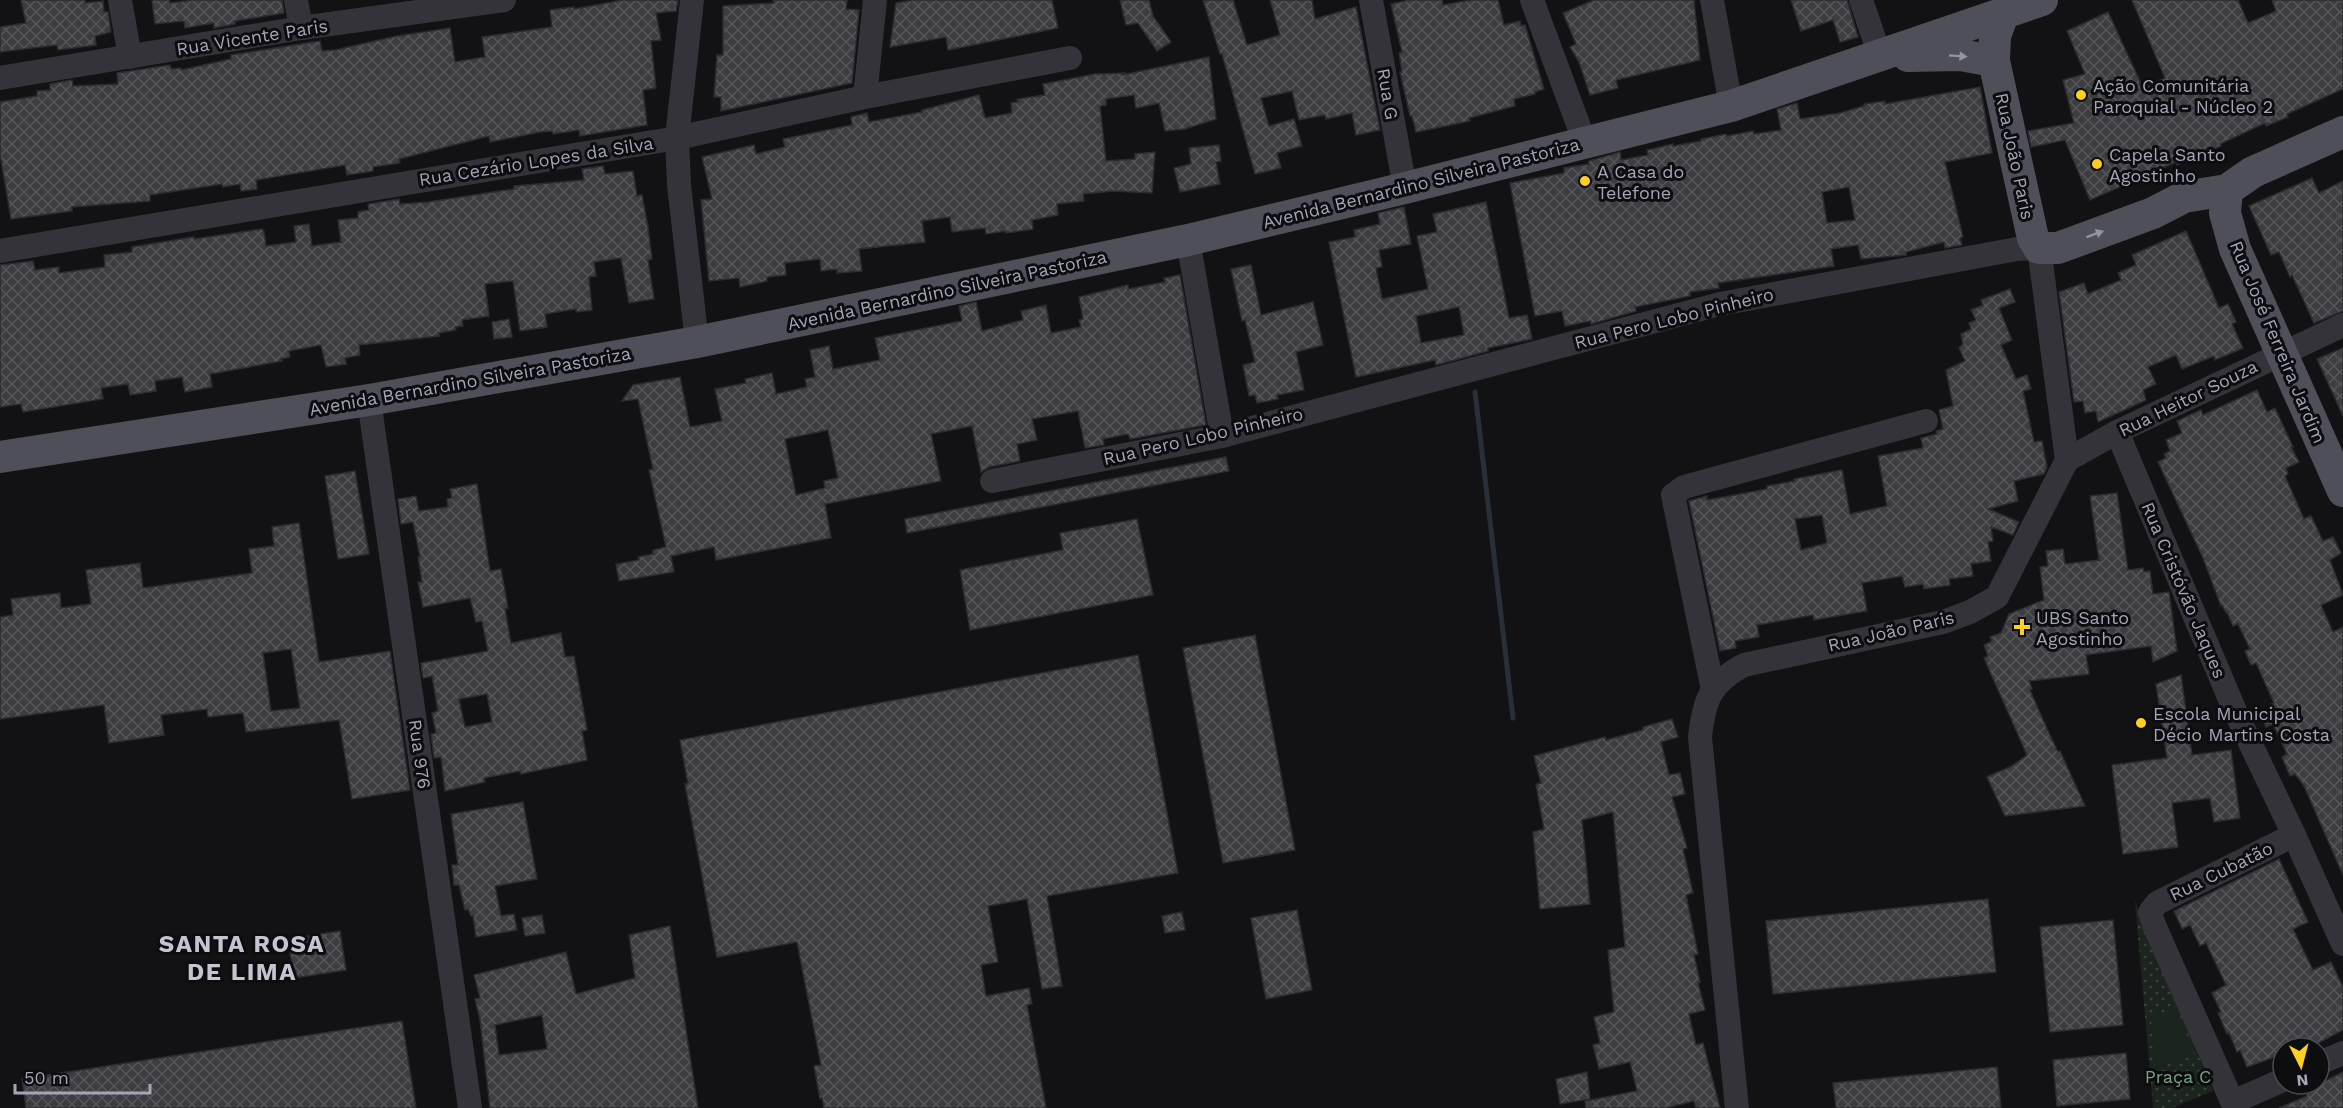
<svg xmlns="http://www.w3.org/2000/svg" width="2343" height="1108" font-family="'Work Sans',sans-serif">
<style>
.park{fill:url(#park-dots)}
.pitch{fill:#1c241e}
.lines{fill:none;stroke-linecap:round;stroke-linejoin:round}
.stream{stroke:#282f38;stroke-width:5}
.building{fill:url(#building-cross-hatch);stroke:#2c2c30;stroke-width:1.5;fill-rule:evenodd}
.minor{stroke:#333339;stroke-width:24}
.major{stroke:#4e4f58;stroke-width:32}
.oneway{fill:#9195a2}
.poi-dot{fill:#fdcf20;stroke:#0d0d0f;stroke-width:2}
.labels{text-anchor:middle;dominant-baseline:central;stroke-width:6;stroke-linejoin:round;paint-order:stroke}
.street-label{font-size:18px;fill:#a2a6b5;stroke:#0d0d0f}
.poi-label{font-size:18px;fill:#a2a6b5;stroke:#0d0d0f;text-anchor:start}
.park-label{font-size:18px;fill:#78a280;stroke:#0d0d0f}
.district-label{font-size:24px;font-weight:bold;letter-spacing:1.5px;fill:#c4c5d1;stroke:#0d0d0f}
</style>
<defs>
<pattern id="park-dots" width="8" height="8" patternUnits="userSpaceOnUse" patternTransform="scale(1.5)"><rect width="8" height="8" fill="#1c241e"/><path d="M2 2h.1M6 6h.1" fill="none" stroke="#3a413c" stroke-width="1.8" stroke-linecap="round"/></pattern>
<pattern id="building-cross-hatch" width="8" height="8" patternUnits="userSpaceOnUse" patternTransform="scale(1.5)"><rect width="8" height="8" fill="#3c3c41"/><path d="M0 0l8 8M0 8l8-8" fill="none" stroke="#55555a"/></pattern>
</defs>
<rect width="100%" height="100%" fill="#121214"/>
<path class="park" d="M2135 901 2213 1091 2172 1108H2153Z"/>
<path class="pitch" d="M2176 1008 2194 1054 2156 1069 2151 1018Z"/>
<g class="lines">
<path class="stream" d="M1475 392 1513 718"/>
</g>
<g class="building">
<path d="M21 0H85V3L103 1 104 12H108L111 32 95 36 96 45 58 50 57 45 48 46 0 52V27L26 23Z"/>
<path d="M152 0H169L170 3 194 0H282L284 13 235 21V24L214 28V23L185 28 184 21 155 24Z"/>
<path d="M623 0H678L676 11 656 13 661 40 651 41 656 88 643 90 647 125 580 136 579 130 553 134 552 131 540 132 490 142 489 136 399 159 400 163 373 167V171L347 175 345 165 256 180 257 189 241 191 240 184 223 187 222 184 150 195V201L72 207V211L11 219 0 154V102L37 96V91L50 90V84L72 80 73 86 118 84 117 73 170 65 171 69 181 68V70L231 59V55L320 41 322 51 335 50 397 36 450 28 455 62 485 57 482 37 552 27 550 10 574 7V9Z"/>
<path d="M773 0H847L846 9 859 10 852 83 721 111V97H714L717 55H723V6L774 3Z"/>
<path d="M914 0H1052L1058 28 948 50 946 37 890 47 896 3Z"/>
<path d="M1120 0H1149L1153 16 1171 42 1157 51 1138 23 1126 25Z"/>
<path d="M1203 0H1233L1247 45 1280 35 1270 0H1312L1315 19 1356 7 1380 130 1356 135 1352 113 1326 119 1325 115 1299 120 1292 91 1261 98 1269 126 1294 119 1302 146 1277 153 1281 168 1255 174 1222 54H1220Z"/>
<path d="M1409 0H1442L1443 5 1471 0H1498L1504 25 1520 21 1521 26 1525 25 1544 89 1535 92V94L1514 99 1515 106 1469 118 1470 121 1416 132 1412 116H1410L1400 72H1402L1399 53 1402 52 1391 4Z"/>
<path d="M1594 0H1694L1700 60 1616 80 1618 88 1590 95 1579 62 1570 47 1576 44 1563 13Z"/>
<path d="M1791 0H1847L1858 37 1840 42 1833 20 1801 31Z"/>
<path d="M2132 0H2238L2248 23 2276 11 2272 0H2343V89L2287 114 2288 117 2266 126 2265 123 2220 144 2221 146 2198 156 2177 165 2176 162 2090 200 2065 140 2031 147 2028 131 2074 123 2063 80 2085 74 2067 31 2108 12 2143 88 2165 78Z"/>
<path d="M1209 57 1216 119 1185 129 1165 131 1159 103 1136 108 1134 95 1106 99V105L1100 106 1106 161 1135 159V154L1155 152 1152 193 1113 191 1083 194 1084 201 1057 204 1058 215 1032 220 1033 229 1006 233V231L986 234 985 228 952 232 950 217 922 221 925 242 859 249 862 271 837 273V269L821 271 820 259 785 263 786 275 767 277V281L740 287 739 278 709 281 701 200 712 199 702 157 754 145 756 154 785 147 783 139 852 125 851 117 867 113 869 122 922 112V110L979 95 985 118 1012 113 1011 103 1018 102 1017 99 1045 95 1043 84 1095 74 1126 73 1122 75Z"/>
<path d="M1980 87 1992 153 1945 162 1963 237 1960 238 1962 245 1945 248 1944 242 1906 252V255L1861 259 1858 245 1831 249 1834 266 1718 283 1719 288 1690 292V296L1635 307 1636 311 1591 324 1590 321 1565 326 1562 311 1535 316 1510 183 1564 173V168L1589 164V161L1620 152 1621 160 1648 155 1647 150 1673 144V146L1701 141V139L1726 134 1727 136 1753 131 1754 134 1781 130 1777 109 1794 104 1797 103 1800 119 1840 113 1864 106V104L1885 101V104ZM1849 187 1855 220 1827 223 1822 192Z"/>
<path d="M1219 145 1221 161 1216 162 1220 184 1180 192 1174 168 1191 164 1189 148Z"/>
<path d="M603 166 605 174 633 171 637 196 642 195 648 227 652 259 648 260 654 299 629 303 621 258 594 262 596 276 589 277 592 310 576 312V309L545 314 547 327 520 331 513 281 485 284 489 316 462 320 463 326 455 327 456 330 439 333V336L359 345 360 355 345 358 346 364 326 367 321 345 289 351 290 357 281 359 282 361 210 374 212 387 185 392 182 377 155 381 156 391 130 395 128 384 101 388 103 399 23 412 21 404 0 407V265L33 261 35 270 59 267V273L105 267 104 255 132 252V247L194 237V239L262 229 264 231 266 246 296 242 294 226 309 224 312 246 341 242 338 220 358 218V212L369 210 368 204 399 199 400 204 428 202 514 189V186L584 180 582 169Z"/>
<path d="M2312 178 2319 193 2343 181V311L2314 323 2292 275 2290 277 2279 252 2271 255 2249 206Z"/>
<path d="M1486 202 1509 318 1527 315 1532 339 1488 348V351L1436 365 1435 360 1356 377 1329 242 1355 237 1354 230 1380 224 1378 213 1404 207 1411 244 1379 250 1382 267 1376 268 1382 299 1428 289 1417 236 1437 232 1433 214ZM1459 307 1464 335 1421 343 1416 316Z"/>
<path d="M2186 231 2219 308 2228 304 2236 322 2232 324 2243 348 2215 360 2214 356 2182 369 2176 355 2148 367 2156 384 2143 390 2146 400 2098 422 2096 411 2085 413 2083 401 2074 402 2059 292 2084 283 2088 294 2121 280 2118 273 2136 265 2132 255Z"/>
<path d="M1251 265 1261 315 1313 302 1323 345 1296 352 1304 390 1277 395 1278 399 1257 403 1255 395 1249 396 1243 365 1255 362 1245 320 1242 321 1231 269Z"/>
<path d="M1180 275 1206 425 1130 439 1128 434 1103 439 1104 445 1085 448 1078 411 1032 419 1037 440 1017 444 1020 461 989 467 981 472 972 426 931 434 941 481 825 504 831 538 716 560 714 547 671 556 674 572 619 581 616 564 639 560 638 557 653 554V550L666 547 649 470 653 469 638 399 622 401 633 385 680 377 690 427 722 421 715 389 746 383 745 379 772 373 776 394 807 387 805 379 815 377 810 350 829 346 833 369 880 360 875 338 962 321 959 306 976 302 982 331 1023 320 1021 311 1046 305 1051 333 1081 327 1079 320 1083 319 1079 297 1128 285V289L1165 282 1164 278ZM828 430 838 478 824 481 825 488 796 495 785 439Z"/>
<path d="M2010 289 2015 302 1999 308 2012 340 2001 345 2016 379 2027 375 2031 389 2023 391 2034 442 2042 441 2047 467 2044 474 2014 481 2018 501 1988 509 2019 522 2013 535 1991 527 1993 541 1988 542 1991 561 1971 564 1973 576 1949 579 1950 585 1924 589 1923 584 1905 587 1902 576 1862 583 1867 611 1814 620 1813 615 1757 625 1759 637 1735 641 1736 648 1720 651 1689 501 1707 496V500L1767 489V486L1795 481 1794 479 1842 470 1850 514 1887 506 1878 456 1923 448 1921 438 1937 434 1936 431 1943 429 1939 410 1953 406 1946 370 1965 361 1959 348 1963 344 1961 334 1971 329 1969 323 1976 320 1971 310 1983 305 1981 300ZM1822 515 1827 543 1801 550 1795 519Z"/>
<path d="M509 319 512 337 494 339 492 322Z"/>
<path d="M2343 348V416L2317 359Z"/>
<path d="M2257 390 2267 412 2275 408 2293 447H2291L2299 462 2286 468 2288 474 2285 476 2304 519 2311 516 2323 541 2333 537 2341 553 2330 560 2343 595 2321 605 2333 632 2343 627V875L2304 786 2295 774 2290 776 2282 757 2287 754 2273 724 2266 727 2260 713 2271 709 2269 705 2274 703 2256 663 2251 665 2245 651 2250 649 2238 624 2233 626 2227 612 2226 613 2222 605 2221 606 2203 558 2158 462 2166 458 2164 454 2170 451 2166 440 2182 433 2177 421 2201 410 2203 415Z"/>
<path d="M1226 457 1229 471 907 533 905 519Z"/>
<path d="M355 471 369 554 338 559 325 476Z"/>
<path d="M477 484 490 571 501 569 508 608 505 609 511 643 561 633 565 657 574 656 587 730 582 731 587 760 521 774 520 771 484 778 485 782 445 791 441 757 434 758 431 734 436 733 432 713 438 711 432 676 423 678 421 663 488 651 482 621 476 622 470 598 423 607 418 582H422L418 557H420L413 522 401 524 398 499 416 496 419 511 448 507 447 499 452 498 450 489ZM487 694 492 722 465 727 459 699Z"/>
<path d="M2117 493 2128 570 2143 568 2144 572 2150 571 2153 594 2169 592 2177 651 2153 662 2151 646 2086 655 2089 674 2029 681 2032 689 2030 690 2048 731 2058 752 2060 751 2085 806 2005 816 1987 777 2012 766 2027 755 1984 658 1988 656 1984 645 1992 641 1990 637 2001 633 2009 614 2044 600 2040 567 2048 566 2046 551 2063 549 2065 564 2099 560 2090 496Z"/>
<path d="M1137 519 1153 595 970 630 960 570 1063 550 1060 533Z"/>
<path d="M299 523 319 662 390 651 410 790 352 799 339 720 246 732 243 713 208 717 207 709 161 715 164 735 109 743 104 705 0 719V617L13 615 11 599 60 593 61 608 91 604 86 570 140 563 143 588 252 573 249 549 274 546 272 527ZM291 649 300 708 271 711 263 653Z"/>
<path d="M1255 635 1295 850 1223 863 1183 648Z"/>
<path d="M1138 655 1178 873 1047 896 1062 986 1042 989 1027 899 988 906 998 962 981 965 986 996 1029 988 1032 1004 1027 1005 1046 1108H824L822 1098 820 1099 814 1066 821 1065 797 942 717 957 685 784H688L680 740Z"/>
<path d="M2181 675 2192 755 2231 750 2240 818 2214 822 2210 798 2172 803 2178 847 2123 854 2112 765 2167 758 2156 684Z"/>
<path d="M1672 719 1678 737 1661 742 1669 775 1680 773 1685 794 1672 797 1687 848 1683 849 1693 893 1686 895 1698 954 1694 955 1700 982 1698 983 1705 1010 1689 1014 1696 1045 1703 1043 1720 1108H1696L1694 1101 1666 1108H1586L1585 1101 1637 1091 1630 1062 1599 1069 1593 1045 1600 1043 1594 1017 1614 1012 1608 950 1625 947 1613 812 1582 820 1590 904 1540 909 1533 832 1544 829 1536 784 1541 783 1534 756 1605 737 1606 740 1643 730V727Z"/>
<path d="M523 802 537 879 495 886 501 916 514 914 517 930 476 937 473 916H471L468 909 465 910 459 885H454L452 865H458L451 814Z"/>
<path d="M2279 859 2308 922 2293 929 2313 970 2331 962 2343 987V1030L2309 1048H2283V1054L2247 1067 2240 1050 2237 1052 2229 1033 2227 1034 2218 1013 2221 1012 2212 993 2226 985 2206 943 2200 946 2190 925 2182 929 2174 911Z"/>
<path d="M1988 899 1996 972 1773 994 1766 921Z"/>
<path d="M1297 910 1312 990 1266 999 1251 918Z"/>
<path d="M1182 912 1185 930 1165 933 1162 916Z"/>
<path d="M542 915 545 933 525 936 522 918Z"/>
<path d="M2113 920 2123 1025 2050 1032 2040 927Z"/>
<path d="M670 926 698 1108H490L480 1020 475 999 480 998 474 975 566 952 576 994 635 978 629 935ZM542 1015 547 1049 499 1055 495 1025Z"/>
<path d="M340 931 346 970 294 978 288 939Z"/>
<path d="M402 1021 416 1108H26L22 1079Z"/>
<path d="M2126 1053 2130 1099 2057 1106 2053 1060Z"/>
<path d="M1997 1067 2001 1108H1836L1833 1083Z"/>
<path d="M1587 1072 1590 1099 1560 1104 1556 1079Z"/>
<path d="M2343 1072V1108H2279L2307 1096 2301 1084H2319Z"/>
</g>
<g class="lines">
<g class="minor">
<path d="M120 0 130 57"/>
<path d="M296 0 301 28"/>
<path d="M692 0 677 138 679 185 697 342"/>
<path d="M1371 0 1405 188"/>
<path d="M1532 0 1585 143"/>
<path d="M1712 0 1731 106"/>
<path d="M1861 0 1880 56"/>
<path d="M0 78 301 28 504 0"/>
<path d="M865 97 875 0"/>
<path d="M1188 240 1222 436"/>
<path d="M0 251 677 138 865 97 1070 58"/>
<path d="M369 400 470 1108"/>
<path d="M2117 432 2235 711 2294 835 2343 944"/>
<path d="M2067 460 2117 432 2343 325"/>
<path d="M992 481 1222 436 1720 304 2017 249 2039 248 2067 460 1997 597 1970 612 1943 622 1744 665C1710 683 1704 700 1700 737L1737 1108"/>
<path d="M1713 690 1673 495 1684 487 1926 421"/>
<path d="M2319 1063 2343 1053"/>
<path d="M2233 1102 2283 1080"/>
<path d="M2235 1108 2154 925 2150 912 2157 903 2294 835"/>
</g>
<g class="major">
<path d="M2003 14 1995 36 1994 61 2033 238 2039 248H2058L2153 213 2184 197 2227 190 2253 172 2343 132"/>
<path d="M1908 56 1960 55 1994 61"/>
<path d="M2227 190 2225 213 2235 249 2343 491"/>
<path d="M0 457 369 400 697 342 1188 240 1405 188 1731 106 2042 0"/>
</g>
</g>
<defs><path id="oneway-solid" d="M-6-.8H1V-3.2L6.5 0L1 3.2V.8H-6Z" transform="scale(1.5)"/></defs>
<g class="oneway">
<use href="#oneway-solid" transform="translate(1958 56) rotate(4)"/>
<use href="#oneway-solid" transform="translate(2095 234) rotate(-20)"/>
</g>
<g class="poi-dot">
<circle cx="2081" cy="95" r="6"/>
<circle cx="2097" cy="164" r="6"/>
<circle cx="1585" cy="181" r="6"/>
<path d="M2019 618h6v6h6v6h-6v6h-6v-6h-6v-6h6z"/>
<circle cx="2141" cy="723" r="6"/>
</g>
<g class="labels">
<g class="street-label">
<text transform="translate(252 37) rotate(-9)">Rua Vicente Paris</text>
<text transform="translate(1388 94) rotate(80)">Rua G</text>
<text transform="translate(2015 156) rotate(78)">Rua João Paris</text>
<text transform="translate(536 161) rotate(-9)">Rua Cezário Lopes da Silva</text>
<text transform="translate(1421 183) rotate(-14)">Avenida Bernardino Silveira Pastoriza</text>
<text transform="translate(947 290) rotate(-12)">Avenida Bernardino Silveira Pastoriza</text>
<text transform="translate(1674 318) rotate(-14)">Rua Pero Lobo Pinheiro</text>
<text transform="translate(2278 342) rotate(67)">Rua José Ferreira Jardim</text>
<text transform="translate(470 381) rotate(-10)">Avenida Bernardino Silveira Pastoriza</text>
<text transform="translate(2188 398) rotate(-26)">Rua Heitor Souza</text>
<text transform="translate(1203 436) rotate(-13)">Rua Pero Lobo Pinheiro</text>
<text transform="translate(2184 590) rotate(67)">Rua Cristóvão Jaques</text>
<text transform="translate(1891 631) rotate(-13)">Rua João Paris</text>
<text transform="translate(420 754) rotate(82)">Rua 976</text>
<text transform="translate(2221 871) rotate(-26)">Rua Cubatão</text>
</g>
<g class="poi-label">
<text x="2093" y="85">Ação Comunitária<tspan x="2093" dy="21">Paroquial - Núcleo 2</tspan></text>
<text x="2109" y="154">Capela Santo<tspan x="2109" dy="21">Agostinho</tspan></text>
<text x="1597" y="171">A Casa do<tspan x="1597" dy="21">Telefone</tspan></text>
<text x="2036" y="617">UBS Santo<tspan x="2036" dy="21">Agostinho</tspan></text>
<text x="2153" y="713">Escola Municipal<tspan x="2153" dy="21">Décio Martins Costa</tspan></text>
</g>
<g class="park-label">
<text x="2178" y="1076">Praça C</text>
</g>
<g class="district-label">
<text x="242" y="944">SANTA ROSA<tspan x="242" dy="28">DE LIMA</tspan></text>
</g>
</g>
<g transform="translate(2301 1066) rotate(174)"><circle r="28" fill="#0d0d0f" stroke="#494a51" stroke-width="1.5"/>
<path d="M0-4.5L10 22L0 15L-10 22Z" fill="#fdcf20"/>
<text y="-9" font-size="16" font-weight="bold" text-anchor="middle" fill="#a2a6b5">N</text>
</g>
<path d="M15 1084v9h135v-9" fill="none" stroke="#a2a6b5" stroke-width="3"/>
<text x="24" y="1084" font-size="18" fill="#a2a6b5" stroke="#0d0d0f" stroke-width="4.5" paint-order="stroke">50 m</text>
</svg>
